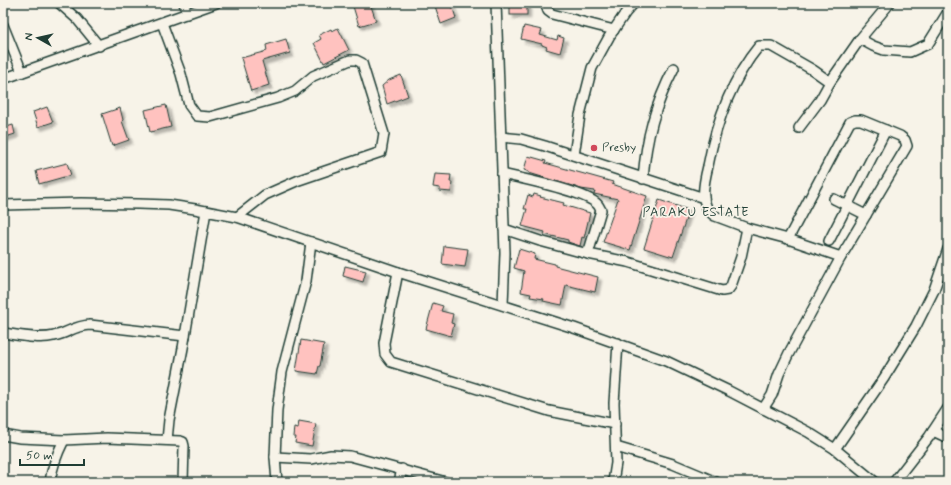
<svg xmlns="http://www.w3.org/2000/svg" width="951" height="485" font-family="Mynerve,sans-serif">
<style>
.building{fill:#ffc2bf;stroke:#1f3d34;filter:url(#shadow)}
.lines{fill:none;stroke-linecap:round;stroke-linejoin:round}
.minor-casing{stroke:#1f3d34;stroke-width:12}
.minor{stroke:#f7f3e8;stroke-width:9}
.poi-dot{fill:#d1495b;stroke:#f7f3e8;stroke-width:1.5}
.labels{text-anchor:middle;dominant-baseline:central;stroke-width:3.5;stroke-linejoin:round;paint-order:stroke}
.poi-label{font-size:12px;fill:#1f3d34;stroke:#f7f3e8;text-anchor:start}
.neighbourhood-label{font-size:13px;letter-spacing:1px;fill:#1f3d34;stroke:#f7f3e8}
</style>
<defs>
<filter id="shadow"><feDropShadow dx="3.5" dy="3.5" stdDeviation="1" flood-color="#0004"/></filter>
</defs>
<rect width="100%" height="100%" fill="#f7f3e8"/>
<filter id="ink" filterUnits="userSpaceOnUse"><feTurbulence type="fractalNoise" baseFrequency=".025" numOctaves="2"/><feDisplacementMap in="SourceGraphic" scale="8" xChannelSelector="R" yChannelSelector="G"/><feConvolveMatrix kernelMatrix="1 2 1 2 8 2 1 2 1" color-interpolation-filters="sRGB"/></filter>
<g filter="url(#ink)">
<g class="building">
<path d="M352 3H370L376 21 359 26Z"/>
<path d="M434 3H451L456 18 441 24Z"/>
<rect x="510" y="3" width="17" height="12"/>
<path d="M524 26 542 30 540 35 557 40 558 36 564 38 560 53 546 49 547 47 542 45V44L521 39Z"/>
<path d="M338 28 349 50 324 63 314 43 321 39 319 35 331 29 332 31Z"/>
<path d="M286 39 290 53 262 61 269 85 251 91 241 58 267 51 266 45Z"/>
<path d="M401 75 408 96 387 104 382 86 389 80Z"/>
<path d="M166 105 171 127 150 132 145 110Z"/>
<path d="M47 107 53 122 38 127 33 112Z"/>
<path d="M120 108 123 120 122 121 129 140 112 146 102 114Z"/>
<path d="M13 125 15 134 3 138V128Z"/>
<path d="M528 156 546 161 545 163 613 182 612 184 647 196 630 250 603 242 618 199 594 194 595 191 581 189 529 173V172L524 170Z"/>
<path d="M67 163 71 175 39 184 36 171Z"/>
<path d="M435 174 451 175 450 182H452L451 192 440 191V188L433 187Z"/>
<path d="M534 194 541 196 540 197 564 203 563 205 590 213 584 238 582 237 580 246 568 242V240L544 234 545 232 522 226 527 209H524L528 195 533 197Z"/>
<path d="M659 200 689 210 673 257 644 248Z"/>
<path d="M444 246 468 249 465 267 442 264Z"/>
<path d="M519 249 535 254 534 259 555 264V266L598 277 595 292 566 285 562 305 543 301 544 299 530 297 531 294 521 292 524 271 514 268Z"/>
<path d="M345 266 366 271 363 282 343 276Z"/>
<path d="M433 303 443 306 441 311 453 314 451 323 454 324 451 336 426 329Z"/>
<path d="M301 340 324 344 320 366H319L317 374 296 371Z"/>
<path d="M299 421 316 424 312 446 295 443 296 437H293L294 427 298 428Z"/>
</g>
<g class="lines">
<defs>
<g id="minor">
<path d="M59 3 77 19 99 46"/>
<path d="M184 3 187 14"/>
<path d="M496 3 505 253 503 305"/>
<path d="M545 3 548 11 552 14 614 30"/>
<path d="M162 23 181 74 189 105 197 116 210 117 278 98 295 91 313 76 350 60H356L362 63 384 134 381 152 299 180 265 195 237 217"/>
<path d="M3 25 22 72"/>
<path d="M860 39 873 46 884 50 910 52 928 44 948 12"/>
<path d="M3 79 216 3"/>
<path d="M830 82 813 70 771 46H759C731 80 716 123 708 166 704 182 698 206 715 216L747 228 788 239 841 257"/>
<path d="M799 128 820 100 830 82 860 39 890 3"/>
<path d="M501 137 521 139 545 146 704 198"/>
<path d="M574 155 580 115 592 68 609 37 626 12 634 3"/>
<path d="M502 174C520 178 588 192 598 205 599 206 600 209 601 210L588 254"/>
<path d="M643 179C646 138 655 105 674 68"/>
<path d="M834 199 866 215"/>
<path d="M3 205 81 203 138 204 169 205 195 209 237 217 398 272 574 328 666 361 729 391 808 432 835 449 875 482"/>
<path d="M504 229 540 241 588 254 628 262 722 291 728 290 731 286 741 257 747 228"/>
<path d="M829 241 886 130"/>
<path d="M398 272 384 343 385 354 391 362 549 411 615 424"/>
<path d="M3 333C18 335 39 340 54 336 69 333 73 326 90 325L185 336"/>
<path d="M763 409 772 395 779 374 789 353 841 257 907 146 905 140 900 136 861 120H855L850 122 788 239"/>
<path d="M933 431 948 438"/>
<path d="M3 435 20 438 64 440 107 438 180 441 183 442 184 446 183 482"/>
<path d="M167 440 169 420 183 348 206 211"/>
<path d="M616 447 673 464 716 482"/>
<path d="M835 449 884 378 916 326 934 290 948 249"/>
<path d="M275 457 311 459 331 455 350 456 446 482"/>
<path d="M50 482C52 466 57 454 64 440"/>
<path d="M277 482 275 457 277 410 282 372 306 281 311 242"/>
<path d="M399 482 402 469"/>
<path d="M613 482 616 463 614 403 618 343"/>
<path d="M894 482 929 437 948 408"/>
</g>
</defs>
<use href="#minor" class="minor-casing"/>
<use href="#minor" class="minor"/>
</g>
</g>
<circle class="poi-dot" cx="594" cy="148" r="4"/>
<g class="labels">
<g class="poi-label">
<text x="602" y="148">Presby</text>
</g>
<g class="neighbourhood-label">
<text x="696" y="212">PARAKU ESTATE</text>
</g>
</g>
<rect width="951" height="485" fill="none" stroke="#f7f3e8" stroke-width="16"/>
<rect x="8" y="8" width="935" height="469" fill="none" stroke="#1f3d34" stroke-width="1.5" filter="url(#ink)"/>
<g transform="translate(38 38) rotate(278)" stroke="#f7f3e8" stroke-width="3" paint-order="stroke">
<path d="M0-3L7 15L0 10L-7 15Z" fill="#1f3d34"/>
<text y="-6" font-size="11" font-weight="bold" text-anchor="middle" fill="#1f3d34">N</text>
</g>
<path d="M20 459v6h64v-6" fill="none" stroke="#1f3d34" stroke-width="2"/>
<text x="26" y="459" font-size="12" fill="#1f3d34" stroke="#f7f3e8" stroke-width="3" paint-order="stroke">50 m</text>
</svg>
